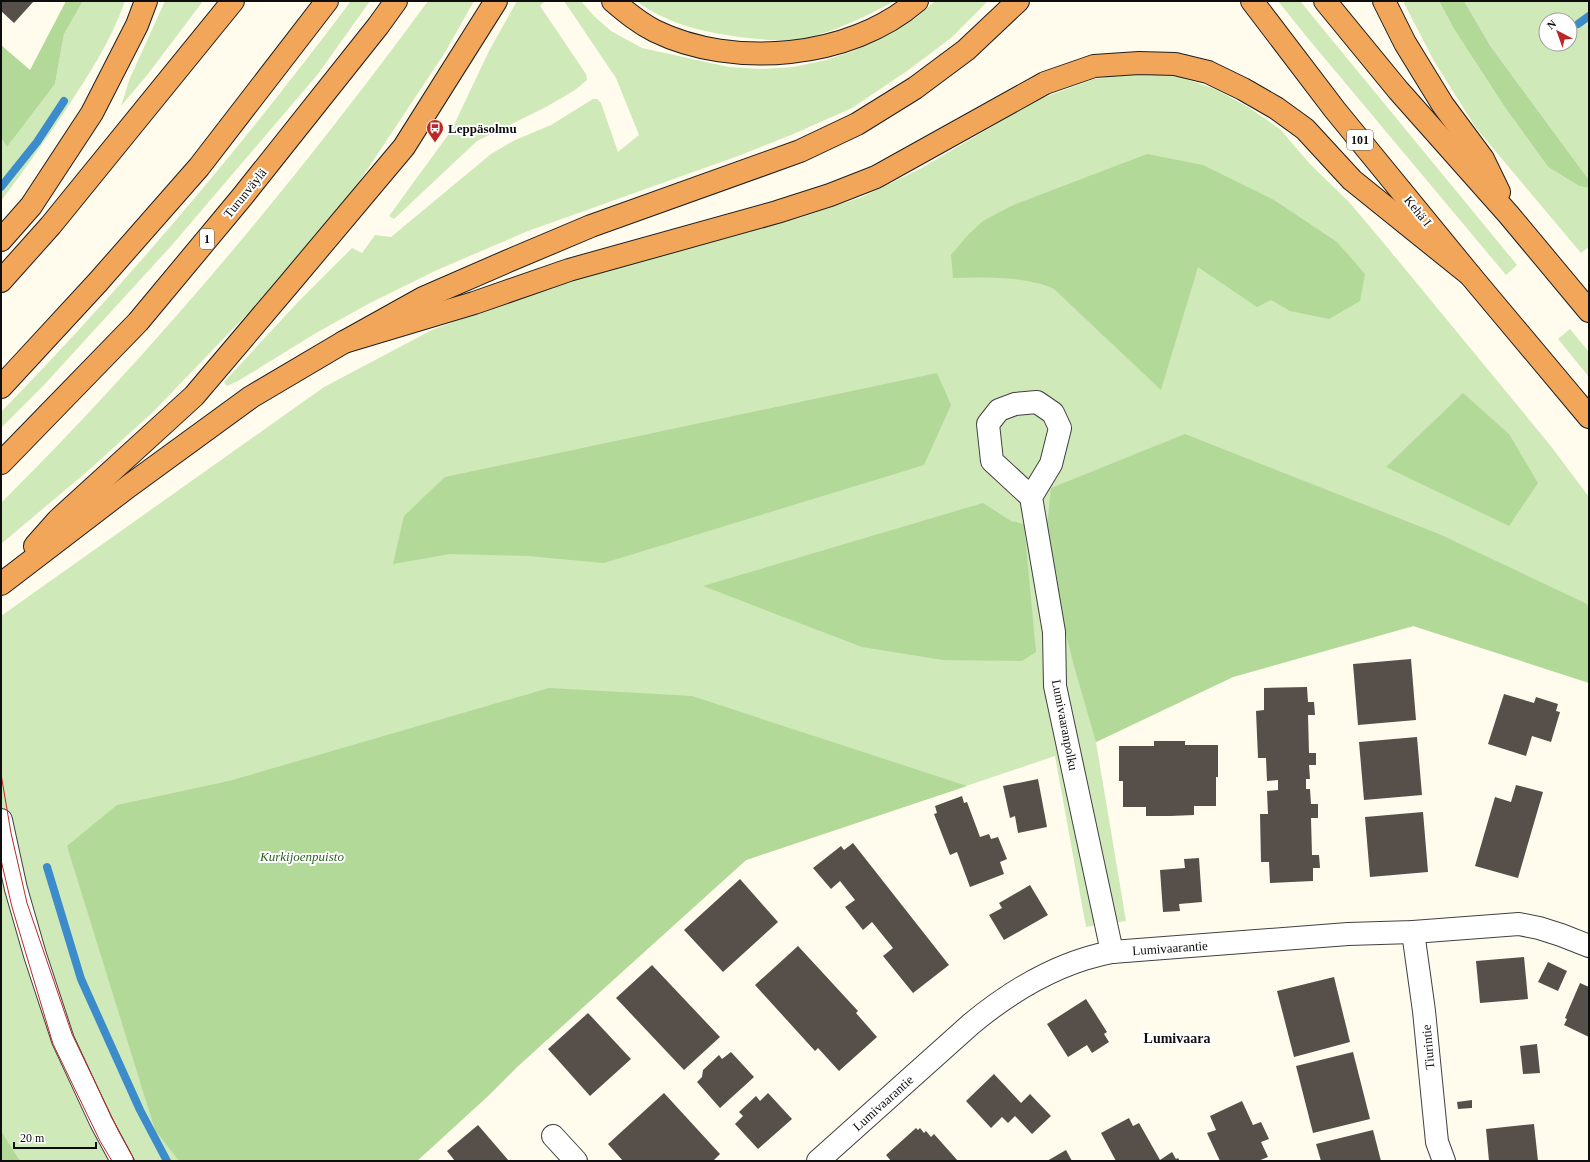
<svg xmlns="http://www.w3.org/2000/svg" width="1590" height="1162" font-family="'Times New Roman',serif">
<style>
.green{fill:#cfe9b9;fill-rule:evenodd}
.forest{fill:#b2d998}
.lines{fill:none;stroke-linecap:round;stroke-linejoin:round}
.stream{stroke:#3c8bcb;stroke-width:8}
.building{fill:#564f4a}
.street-casing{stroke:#414141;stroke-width:24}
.highway-casing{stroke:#1f1f1f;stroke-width:24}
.street{stroke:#fff;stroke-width:22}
.highway{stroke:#f2a659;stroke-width:22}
.tram{stroke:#bc2727;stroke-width:1}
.labels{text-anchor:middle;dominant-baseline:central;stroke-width:4;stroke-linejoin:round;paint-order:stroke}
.shield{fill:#fff;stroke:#565656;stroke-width:1}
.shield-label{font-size:12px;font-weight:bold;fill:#0e0e0e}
.poi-label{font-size:13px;font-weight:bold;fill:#0e0e0e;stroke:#fff;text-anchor:start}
.street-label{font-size:13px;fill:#0e0e0e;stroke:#fff}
.park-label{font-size:13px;font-style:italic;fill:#2a651f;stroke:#fff}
.neighbourhood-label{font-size:14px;font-weight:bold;fill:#0e0e0e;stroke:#fff}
</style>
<rect width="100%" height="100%" fill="#fffcee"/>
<g class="green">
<path d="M83 1H125C111 41 88 76 65 111 44 142 23 172 1 201V138L7 147 55 84 64 34Z"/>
<path d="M165 1H203L148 74 121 106 130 78Z"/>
<path d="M351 1H370L318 74 172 245 44 385 1 428V412C127 283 243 145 351 1Z"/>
<path d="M428 1H474L444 54 347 200 253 308 154 411 89 470 1 544V503C157 348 298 178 428 1Z"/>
<path d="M517 1H545L540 6 586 74 587 80 575 90 546 107 477 141 394 219 389 216 451 131 489 51Z"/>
<path d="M564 1H581L594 16 611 31 642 48 729 67 761 69 793 67 826 60 853 51 886 36 916 18 935 1H988L951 38 907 71 852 108 791 135 738 156 528 231 437 270 370 303 316 333 238 381 227 386 224 382 298 302 352 248 362 253 375 235 391 237 491 154 513 141 551 125 593 99H597L601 103 618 152 639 135 616 78Z"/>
<path d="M636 1H895C866 16 837 31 805 38 786 42 766 40 747 38 707 33 669 25 636 1Z"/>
<path d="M1278 1H1300L1517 265 1506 275 1306 36Z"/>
<path d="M1403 1H1439L1454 29 1504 106 1548 167 1579 186 1589 188V247L1581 253 1476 128 1434 61Z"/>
<path d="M1464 1H1589V180L1491 47ZM1546 20H1570V44H1546Z"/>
<path d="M1140 72 1180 77 1215 89 1248 107 1280 129 1309 163 1349 202 1382 241 1550 445 1589 497V645L1467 611 1233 677 1096 742 1126 921 1086 927 1055 756 746 860 517 1067 488 1096 417 1161H1V616L324 387 432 330 579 275 687 246 796 219 862 197 920 169 1037 100 1094 79Z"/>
<path d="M1570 329 1589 352V377L1558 339Z"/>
</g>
<g class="forest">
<path d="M66 1H83L64 34 55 84 7 147 1 138V45L30 70Z"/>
<path d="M1439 1H1464L1491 47 1589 180V188L1579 186 1548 167 1504 106 1454 29Z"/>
<path d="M1147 154 1203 165 1274 200 1337 242 1365 274 1360 301 1329 319 1290 311 1271 300 1257 307 1198 267 1161 390 1054 289C1025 276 984 277 953 278L951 255 967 236 983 221 1011 206Z"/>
<path d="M937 373 951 405 924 465 604 563 528 556 450 554 393 564 404 516 445 477Z"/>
<path d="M1463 393 1509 434 1538 483 1509 526 1386 467Z"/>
<path d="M1185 434 1439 534 1585 603 1589 606V683L1413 626 1233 677 1096 742 1074 666 1062 619 1047 526 1051 488Z"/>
<path d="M983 503 1011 521 1024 524 1036 652 1022 661 943 660 862 647 703 586Z"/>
<path d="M549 688 692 696 967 786 746 860 517 1067 488 1096 417 1161H179L155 1130 67 846 117 805 229 781Z"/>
<path d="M1 1131 20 1161H1Z"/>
</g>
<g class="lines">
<g class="stream">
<path d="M1578 24 1589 16"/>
<path d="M1 187 37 142 64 101"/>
<path d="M47 867 81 979 140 1110 167 1161"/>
</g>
</g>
<g class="building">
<path d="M1 1H34L14 23 1 11Z"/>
<path d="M1411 659 1416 720 1358 725 1353 664Z"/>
<path d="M1307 687 1308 702H1314L1315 715H1308L1309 753H1316V765H1309L1310 779H1306V789H1310L1311 804H1318V818H1311L1312 855H1319L1320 868H1313V881L1270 883 1269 862H1261L1260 814H1268L1267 791 1278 790V780L1267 781 1266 758H1258L1256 711 1264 710V688Z"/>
<path d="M1504 694 1534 703 1536 697 1558 704 1556 711 1560 712 1551 742 1532 736 1526 756 1488 744Z"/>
<path d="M1417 737 1422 795 1364 800 1359 742Z"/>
<path d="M1154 741H1185V745H1218V777H1216V806H1194V815L1170 816H1146V807H1123V781H1119V746H1154Z"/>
<path d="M1038 779 1047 827 1018 833 1015 816 1010 818 1003 786Z"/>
<path d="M1516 785 1543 792 1518 878 1475 866 1495 797 1511 802Z"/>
<path d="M962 796 964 803 967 802 980 837 989 834 991 839 998 837 1007 859 1000 862 1004 874 970 887 957 852 950 855 934 814 937 813 935 806Z"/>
<path d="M1423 812 1428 872 1370 877 1365 817Z"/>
<path d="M853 843 949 965 913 993 883 956 893 948 872 922 863 930 845 907 855 900 840 881 831 889 813 868 841 846 844 850Z"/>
<path d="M1199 858 1202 902 1179 904 1180 911 1163 912 1160 870 1185 868 1184 859Z"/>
<path d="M740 879 778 922 723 972 684 930Z"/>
<path d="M1030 885 1048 915 1004 940 989 915 1002 908 999 903Z"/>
<path d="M798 946 858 1011 856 1013 877 1037 839 1071 818 1048 815 1051 755 985Z"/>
<path d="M1524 957 1528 999 1480 1003 1476 961Z"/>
<path d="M1548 962 1567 971 1558 991 1538 982Z"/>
<path d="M652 965 720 1037 684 1070 616 998Z"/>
<path d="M1334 977 1350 1042 1294 1057 1277 991Z"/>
<path d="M1580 983 1589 987V1037L1564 1025 1567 1019 1565 1018Z"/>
<path d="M1086 999 1107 1032 1104 1034 1109 1042 1092 1053 1087 1045 1068 1057 1047 1024Z"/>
<path d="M588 1013 631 1059 590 1096 548 1049Z"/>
<path d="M1537 1044 1540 1073 1523 1074 1520 1046Z"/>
<path d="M731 1052 754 1077 720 1108 697 1082 702 1077 703 1070 719 1055 722 1059Z"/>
<path d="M1353 1052 1370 1119 1313 1133 1296 1066Z"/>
<path d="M994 1074 1021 1103 1030 1094 1051 1116 1032 1134 1015 1116 1008 1123 1002 1117 991 1128 966 1101Z"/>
<path d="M664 1093 720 1154 713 1161H623L608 1144Z"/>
<path d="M768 1093 792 1119 758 1149 735 1124 743 1116 739 1112 756 1096 760 1101Z"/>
<path d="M1472 1100V1108L1458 1109 1457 1102Z"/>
<path d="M1242 1101 1253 1125 1261 1122 1269 1139 1261 1142 1268 1157 1258 1161H1220L1207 1133 1216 1130 1210 1116Z"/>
<path d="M1129 1118 1133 1126 1139 1123 1160 1160 1172 1152 1176 1159 1178 1158 1180 1161H1116L1101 1133Z"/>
<path d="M1534 1124 1538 1161H1489L1486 1129Z"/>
<path d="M478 1125 509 1161H455L447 1151Z"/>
<path d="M916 1128 918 1130 920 1128 924 1133 926 1131 931 1137 934 1134 958 1161H891L886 1155Z"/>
<path d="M1373 1130 1381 1161H1321L1316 1144Z"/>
<path d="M1066 1150 1072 1161H1047Z"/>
</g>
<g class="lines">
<defs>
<g id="street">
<path d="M1031 497 992 461 988 424 999 410 1015 404 1037 402 1053 413 1060 428 1051 464 1031 497 1054 632 1055 686 1112 952"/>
<path d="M1 820 16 889 35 955 63 1040 101 1122 122 1161"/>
<path d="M1413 932 1424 1011 1437 1142 1444 1161"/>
<path d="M553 1136 576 1161"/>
<path d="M818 1161 971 1024C1012 990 1059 962 1112 952L1348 934 1413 932 1519 924 1539 928 1561 935 1589 946"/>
</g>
<g id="highway">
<path d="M613 1C626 12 639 23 655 31 733 69 850 59 917 1"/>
<path d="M1252 1 1335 110 1470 275 1589 417"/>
<path d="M1325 1 1398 90 1509 215 1589 311"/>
<path d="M1384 1 1405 43 1443 105 1483 159 1499 192"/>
<path d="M1 240 31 206 92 113 137 25 146 1"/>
<path d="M1 281 51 225 233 1"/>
<path d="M344 342 474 303 569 270 777 212 830 195 876 177 1045 83 1094 66 1139 63 1175 64 1208 72 1243 89 1276 108 1305 129 1352 180 1470 275"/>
<path d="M1 387 98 282 199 167 327 1"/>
<path d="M1 463 138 322 242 197 378 26 396 1"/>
<path d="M35 546 58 520 194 396 289 284 404 147 496 1"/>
<path d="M1 584 129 486 251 397 344 342 423 298 508 261 591 226 800 151 857 124 915 88 966 50 1018 1"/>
</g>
</defs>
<use href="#street" class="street-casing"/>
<use href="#highway" class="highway-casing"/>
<use href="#street" class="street"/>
<use href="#highway" class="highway"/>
<g class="tram">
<path d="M1 774 11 833 27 903 72 1034 118 1130 135 1161"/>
<path d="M1 860 12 907 53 1044 100 1141 112 1161"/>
</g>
</g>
<defs>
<symbol id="bus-pin" viewBox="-11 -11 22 30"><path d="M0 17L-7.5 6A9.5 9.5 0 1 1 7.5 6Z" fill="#bc2727" stroke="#fff"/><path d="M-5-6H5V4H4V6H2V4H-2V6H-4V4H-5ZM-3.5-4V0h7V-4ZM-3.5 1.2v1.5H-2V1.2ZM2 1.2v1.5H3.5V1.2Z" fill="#fff"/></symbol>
</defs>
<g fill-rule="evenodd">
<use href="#bus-pin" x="425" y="118" width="20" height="27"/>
</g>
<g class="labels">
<g class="shield">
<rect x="1347" y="130" width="26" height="20" rx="3"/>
<rect x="200" y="229" width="14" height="20" rx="3"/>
</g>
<g class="shield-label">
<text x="1360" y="140">101</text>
<text x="207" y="239">1</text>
</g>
<g class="poi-label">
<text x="448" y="128">Leppäsolmu</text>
</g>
<g class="street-label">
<text transform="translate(245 193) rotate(-51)">Turunväylä</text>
<text transform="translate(1418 211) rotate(51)">Kehä I</text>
<text transform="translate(1065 725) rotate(79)">Lumivaaranpolku</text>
<text transform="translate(1170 948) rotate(-4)">Lumivaarantie</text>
<text transform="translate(1428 1047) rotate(-95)">Tiurintie</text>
<text transform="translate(883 1103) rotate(-42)">Lumivaarantie</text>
</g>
<g class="park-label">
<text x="302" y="856">Kurkijoenpuisto</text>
</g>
<g class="neighbourhood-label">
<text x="1177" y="1038">Lumivaara</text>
</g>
</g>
<rect width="1590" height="1162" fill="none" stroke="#0e0e0e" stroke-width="4"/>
<g transform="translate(1558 32) rotate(319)"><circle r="19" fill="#ffffff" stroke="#9f9f9f"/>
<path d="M0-3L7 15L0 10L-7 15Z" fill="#bc2727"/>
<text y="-6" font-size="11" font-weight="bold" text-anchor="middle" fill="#0e0e0e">N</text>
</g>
<path d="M14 1142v6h82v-6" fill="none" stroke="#0e0e0e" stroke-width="2"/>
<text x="20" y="1142" font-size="12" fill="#0e0e0e" stroke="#ffffff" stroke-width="3" paint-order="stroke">20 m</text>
</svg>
